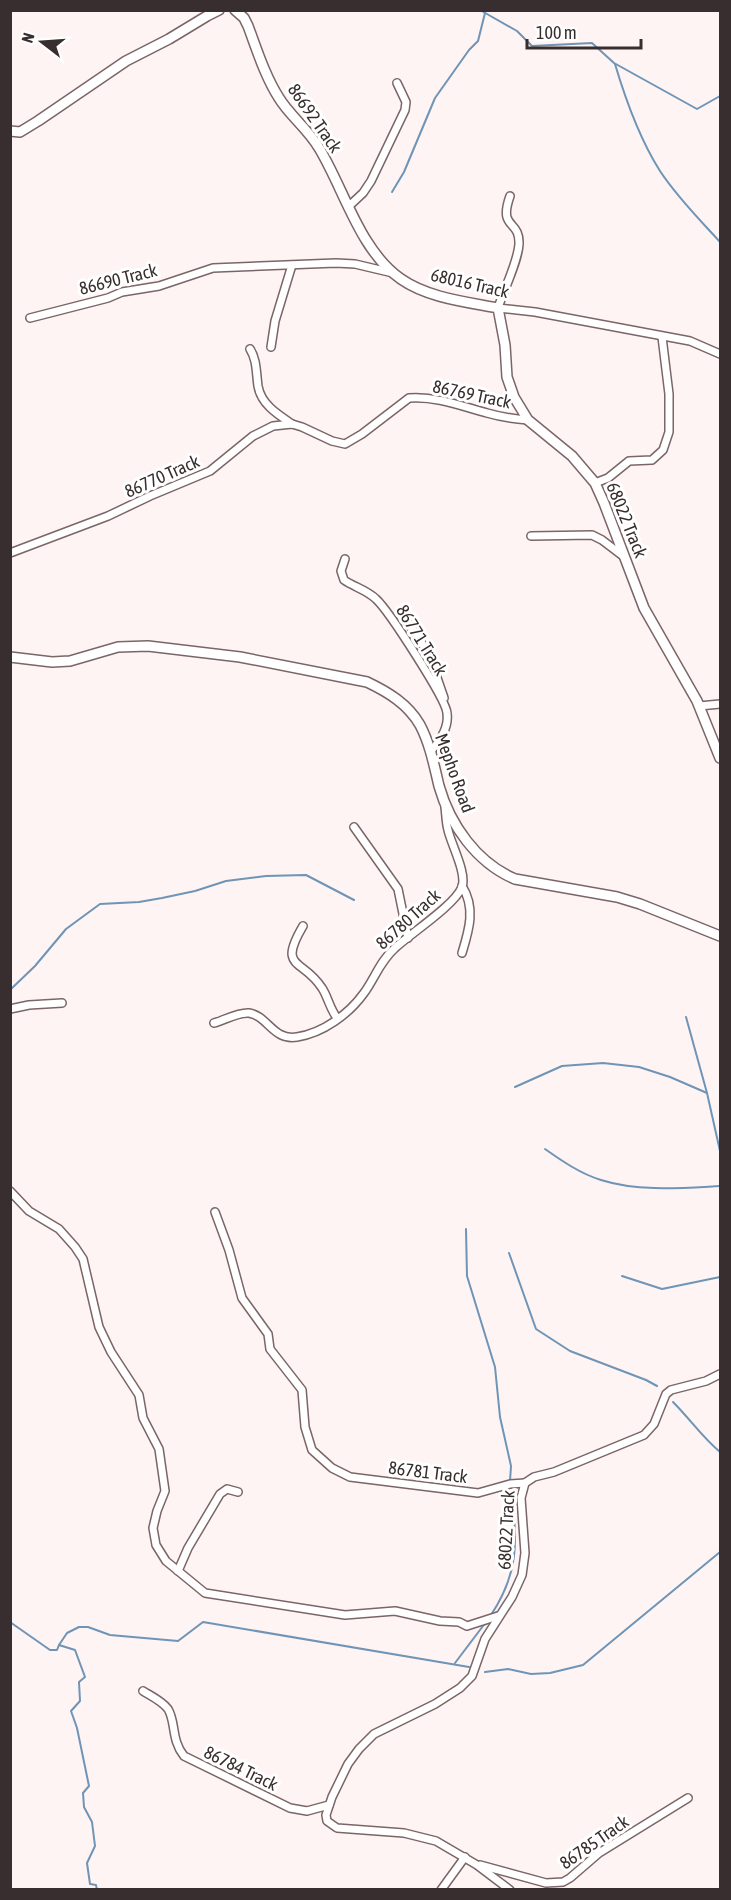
<svg xmlns="http://www.w3.org/2000/svg" width="731" height="1900" font-family="'Asap Condensed',sans-serif">
<style>
.lines{fill:none;stroke-linecap:round;stroke-linejoin:round}
.stream{stroke:#6f94b5;stroke-width:2}
.street-casing{stroke:#7b6566;stroke-width:10}
.secondary-casing{stroke:#7b6566;stroke-width:12}
.street{stroke:#fff;stroke-width:7}
.secondary{stroke:#fff;stroke-width:9}
.labels{text-anchor:middle;dominant-baseline:central;stroke-width:6;stroke-linejoin:round;paint-order:stroke}
.street-label{font-size:18px;fill:#382e2f;stroke:#fff}
</style>
<rect width="100%" height="100%" fill="#fef4f4"/>
<g class="lines">
<g class="stream">
<path d="M480 10 517 31 532 46 592 43 614 63 697 109 720 96"/>
<path d="M615 64C626 101 639 138 660 171 677 197 700 220 720 242"/>
<path d="M392 192 404 172 435 98 469 50 478 41 485 13"/>
<path d="M10 990 35 966 66 929 100 904 139 902 162 898 195 891 226 881 266 876 306 875 354 900"/>
<path d="M686 1017 707 1093 720 1151"/>
<path d="M515 1087 562 1066 603 1063 639 1067 670 1077 707 1093"/>
<path d="M545 1149C562 1161 581 1174 601 1180 639 1192 682 1188 720 1186"/>
<path d="M466 1229 467 1276 495 1367 500 1417 511 1466 510 1481"/>
<path d="M509 1253 536 1329 570 1351 646 1380 657 1386"/>
<path d="M622 1276 662 1289 720 1277"/>
<path d="M673 1402C690 1419 702 1437 720 1452"/>
<path d="M491 1615C519 1572 517 1544 512 1495"/>
<path d="M10 1622 50 1650H57L59 1645 75 1650 85 1677 79 1682 80 1701 71 1711 77 1728 89 1786 83 1793 84 1807 92 1822 95 1846 87 1863 90 1884 96 1885 97 1890"/>
<path d="M59 1645 67 1633 79 1627H88L110 1635 178 1641 203 1622 469 1667"/>
<path d="M455 1663 486 1622"/>
<path d="M485 1672 508 1669 531 1674 550 1673 583 1665 720 1552"/>
</g>
<defs>
<g id="street">
<path d="M510 196C498 230 520 219 519 244 518 262 504 289 498 308L535 312 690 341 720 354"/>
<path d="M348 207 363 193 371 181 405 110 406 102 397 83"/>
<path d="M30 318 108 298 122 292 159 286 213 268 336 263 355 264 393 273"/>
<path d="M271 347 275 321 292 265"/>
<path d="M250 349C257 360 256 372 258 386 261 404 277 414 292 424"/>
<path d="M595 483 608 478 629 461 652 460 663 450 669 432V394L662 337"/>
<path d="M531 536 592 535 602 540 623 556"/>
<path d="M10 553 108 516 150 496 210 471 253 436 273 426 292 424 302 427 332 441 345 444 362 434 409 398C436 396 461 406 487 413 501 417 514 419 528 420"/>
<path d="M345 559 341 571 344 580C354 587 367 590 376 599 389 611 446 699 447 713 449 727 440 741 431 751"/>
<path d="M404 612 408 623 428 652 444 698"/>
<path d="M699 706 720 704"/>
<path d="M354 827 398 889 408 938"/>
<path d="M462 886C476 908 469 930 462 953"/>
<path d="M303 926C277 970 303 958 322 988 328 997 329 1007 337 1018"/>
<path d="M10 1009 29 1005 62 1003"/>
<path d="M214 1023C225 1020 238 1012 249 1013 268 1016 273 1041 297 1037 323 1033 349 1014 364 993 375 978 380 961 395 948 410 934 455 905 462 887 467 873 451 844 448 830 446 823 446 815 445 807"/>
<path d="M10 1191 29 1211 59 1229 75 1247 83 1259 99 1327 111 1352 139 1395 143 1418 159 1449 165 1491 157 1511 153 1528 156 1545 166 1561 205 1593 345 1615 395 1611 440 1621 459 1622 467 1626 498 1616"/>
<path d="M215 1212 229 1250 242 1298 268 1334 270 1349 302 1390 305 1427 312 1450 332 1468 350 1477 478 1493 510 1484 525 1483"/>
<path d="M178 1571 188 1548 220 1494 227 1489 238 1492"/>
<path d="M143 1691C151 1696 162 1701 168 1709 176 1722 171 1740 184 1756L290 1808 307 1811 329 1805"/>
<path d="M480 1865 546 1883 563 1882 570 1878 599 1853 688 1798"/>
<path d="M441 1890 465 1857"/>
<path d="M510 1890 477 1865 436 1841 404 1833 337 1828 327 1821 326 1815 332 1797 348 1764 359 1749 374 1734 435 1704 460 1688 472 1676 485 1639 512 1597 522 1575 525 1553 521 1498 525 1483 534 1477 554 1472 644 1435 654 1424 666 1394 671 1390 706 1381 720 1374"/>
</g>
<g id="secondary">
<path d="M235 10 244 18 248 26C257 50 265 76 279 98 290 116 308 129 319 148 344 189 360 251 401 279 428 298 467 302 498 308L505 345 507 377 514 397 528 420 572 456 595 483 604 503 644 608 697 701 720 758"/>
<path d="M10 131 20 132 38 121 126 61 169 39 207 16 219 10"/>
<path d="M10 657 52 662 70 661 118 647 148 646 240 657 367 682C388 692 408 704 420 725 430 744 434 765 439 786 450 825 477 863 515 879L617 897 640 904 720 936"/>
</g>
</defs>
<use href="#street" class="street-casing"/>
<use href="#secondary" class="secondary-casing"/>
<use href="#street" class="street"/>
<use href="#secondary" class="secondary"/>
</g>
<g class="labels">
<g class="street-label">
<text transform="translate(315 118) rotate(55)">86692 Track</text>
<text transform="translate(118 279) rotate(-14)">86690 Track</text>
<text transform="translate(470 283) rotate(13)">68016 Track</text>
<text transform="translate(472 394) rotate(12)">86769 Track</text>
<text transform="translate(162 476) rotate(-24)">86770 Track</text>
<text transform="translate(627 520) rotate(68)">68022 Track</text>
<text transform="translate(422 640) rotate(58)">86771 Track</text>
<text transform="translate(455 773) rotate(70)">Mepho Road</text>
<text transform="translate(408 919) rotate(-42)">86780 Track</text>
<text transform="translate(428 1472) rotate(7)">86781 Track</text>
<text transform="translate(506 1530) rotate(-87)">68022 Track</text>
<text transform="translate(241 1768) rotate(26)">86784 Track</text>
<text transform="translate(594 1842) rotate(-35)">86785 Track</text>
</g>
</g>
<rect width="731" height="1900" fill="none" stroke="#382e2f" stroke-width="24"/>
<g transform="translate(42 42) rotate(287)" stroke="#ffffff" stroke-width="4.5" paint-order="stroke">
<path d="M0-4.5L10 22L0 15L-10 22Z" fill="#382e2f"/>
<text y="-9" font-size="16" font-weight="bold" text-anchor="middle" fill="#382e2f">N</text>
</g>
<path d="M527 39v9h114v-9" fill="none" stroke="#382e2f" stroke-width="3"/>
<text x="536" y="39" font-size="18" fill="#382e2f" stroke="#ffffff" stroke-width="4.5" paint-order="stroke">100 m</text>
</svg>
